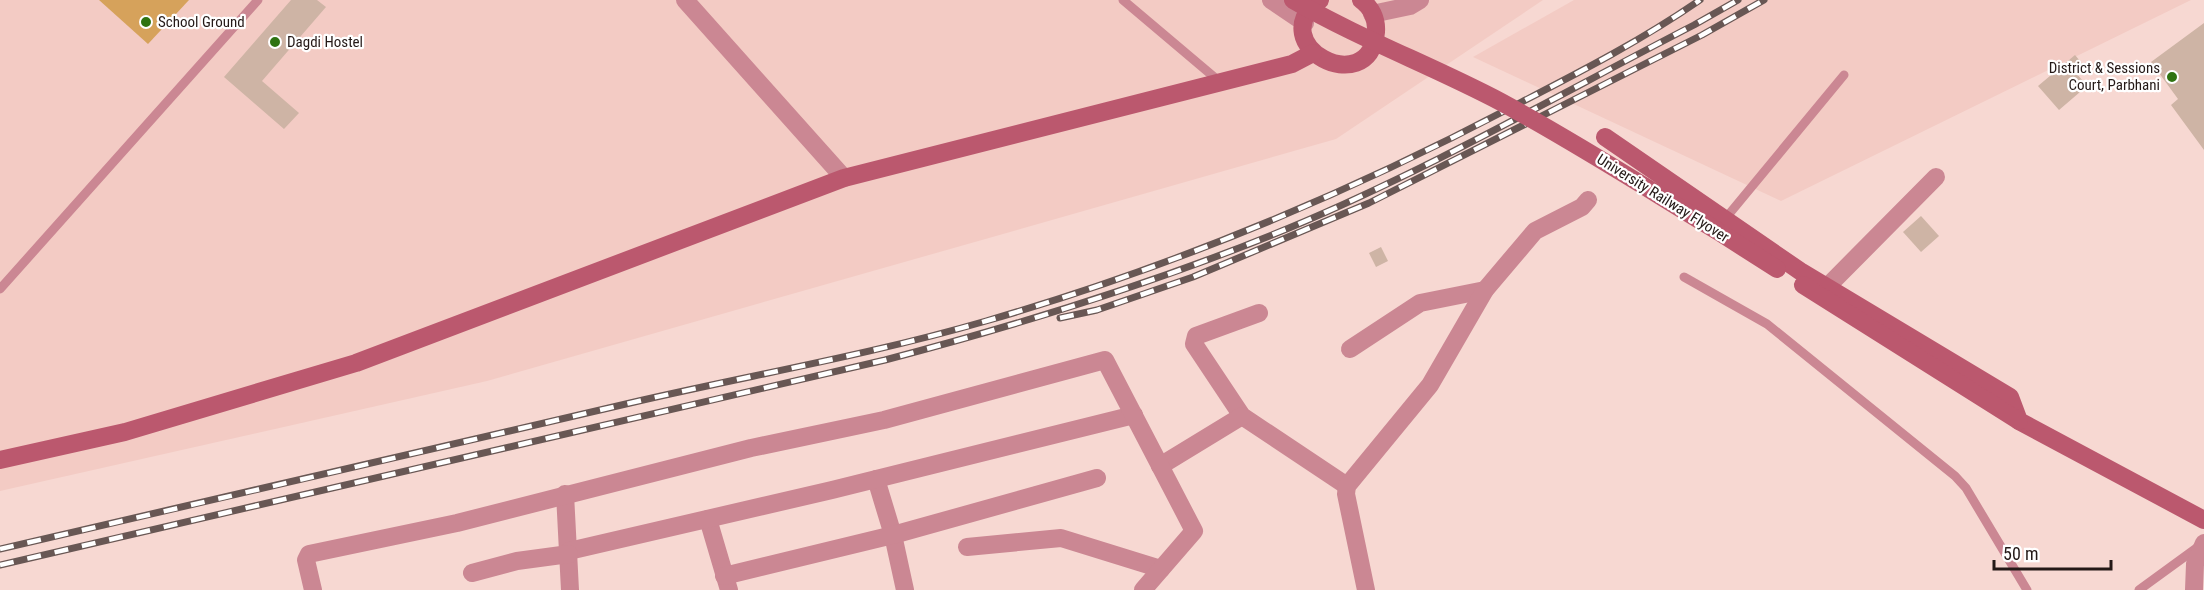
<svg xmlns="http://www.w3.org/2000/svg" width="2204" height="590" font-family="'Roboto Condensed',sans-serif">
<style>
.built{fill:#f3cbc4}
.green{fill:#d6a25b}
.building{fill:#ceb4a5}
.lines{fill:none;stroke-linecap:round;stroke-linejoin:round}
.lane{stroke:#cb8793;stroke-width:9}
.street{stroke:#cb8793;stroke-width:18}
.secondary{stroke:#bb586e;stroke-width:18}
.rail-casing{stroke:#685754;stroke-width:7}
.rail{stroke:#fff;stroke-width:4.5;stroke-dasharray:14;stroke-linecap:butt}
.secondary-bridge{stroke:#bb586e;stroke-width:18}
.poi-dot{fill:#2f7311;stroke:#fff;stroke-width:2}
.labels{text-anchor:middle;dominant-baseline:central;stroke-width:4.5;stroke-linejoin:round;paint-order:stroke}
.poi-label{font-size:15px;fill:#241917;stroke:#fff;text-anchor:start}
.street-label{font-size:15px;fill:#241917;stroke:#fff}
</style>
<rect width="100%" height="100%" fill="#f7d8d2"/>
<g class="built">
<path d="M0 0H1543L1336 139 487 381 0 491Z"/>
<path d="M1574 0H2191L1781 201 1473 57Z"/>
</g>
<path class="green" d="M99 0H189L148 44Z"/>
<g class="building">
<path d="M291 0H317L326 7 262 81 299 113 284 129 224 77Z"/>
<path d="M2204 23V150L2171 105 2178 99 2151 62Z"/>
<path d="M2075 55 2085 67 2077 74 2087 86 2059 110 2038 86Z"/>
<path d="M1921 216 1939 236 1921 252 1903 232Z"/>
<path d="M1381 247 1388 261 1376 267 1369 253Z"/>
</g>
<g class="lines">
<g class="lane">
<path d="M1123 0 1220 82"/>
<path d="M1725 219 1844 75"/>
<path d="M1684 277 1767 324 1955 476 1966 488 2027 590"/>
<path d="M0 289 258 0"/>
<path d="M2139 590 2198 547"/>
</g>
<g class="street">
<path d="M685 0 844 178"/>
<path d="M1271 0 1305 23"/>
<path d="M1372 14 1410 6 1420 0"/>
<path d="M1828 286 1936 177"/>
<path d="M1259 313 1196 336 1194 344 1242 416 1347 486"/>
<path d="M1350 349 1420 303 1485 290"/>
<path d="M1160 466 1242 416"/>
<path d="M876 479 893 535 905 590"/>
<path d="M565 494 570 590"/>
<path d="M708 519 729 590"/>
<path d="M967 547 1061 538 1161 569"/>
<path d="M569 551 832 490 1134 415"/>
<path d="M472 573 517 561 569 554"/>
<path d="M724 576 893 535 1097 478"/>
<path d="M313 590 306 560 309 554 457 523 751 448 884 420 1105 360 1194 531 1143 590"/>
<path d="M1366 590 1346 494 1347 486 1430 385 1485 290 1535 231 1582 207 1588 200"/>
<path d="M2194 590 2195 564 2204 543"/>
</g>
<g class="secondary">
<path d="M1320 0C1261 44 1369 102 1376 32 1377 19 1371 7 1361 0"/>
<path d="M1605 137 1800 271 2010 397 2019 421 2204 520"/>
<path d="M1716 230 1777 269"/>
<path d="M1803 285 2019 421"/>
<path d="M0 460 125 432 356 363 844 178 1292 64 1313 53"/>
</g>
<defs>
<g id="rail">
<path d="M1060 318 1097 310 1193 277 1369 203 1702 35 1764 0"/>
<path d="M0 549C214 500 428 450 643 400 757 374 873 354 986 321 1169 268 1343 196 1512 107 1576 74 1641 41 1700 0"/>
<path d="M0 565 885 360C1022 324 1158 282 1289 228 1428 170 1560 94 1694 25L1738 0"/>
</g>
</defs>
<use href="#rail" class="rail-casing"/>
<use href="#rail" class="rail"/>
<path class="secondary-bridge" d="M1293 0C1360 39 1433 66 1501 102 1575 142 1645 187 1716 230"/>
</g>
<g class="poi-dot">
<circle cx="146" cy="22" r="6"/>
<circle cx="275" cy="42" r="6"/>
<circle cx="2172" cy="77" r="6"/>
</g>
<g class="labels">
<g class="poi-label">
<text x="158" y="22">School Ground</text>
<text x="287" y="42">Dagdi Hostel</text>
<text x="2160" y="68" text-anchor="end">District &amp; Sessions<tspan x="2160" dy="17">Court, Parbhani</tspan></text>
</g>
<g class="street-label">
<text transform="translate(1663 198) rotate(32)">University Railway Flyover</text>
</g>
</g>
<path d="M1994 560v9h117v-9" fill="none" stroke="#241917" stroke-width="3"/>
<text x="2003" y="560" font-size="18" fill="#241917" stroke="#ffffff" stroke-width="4.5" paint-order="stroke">50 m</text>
</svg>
